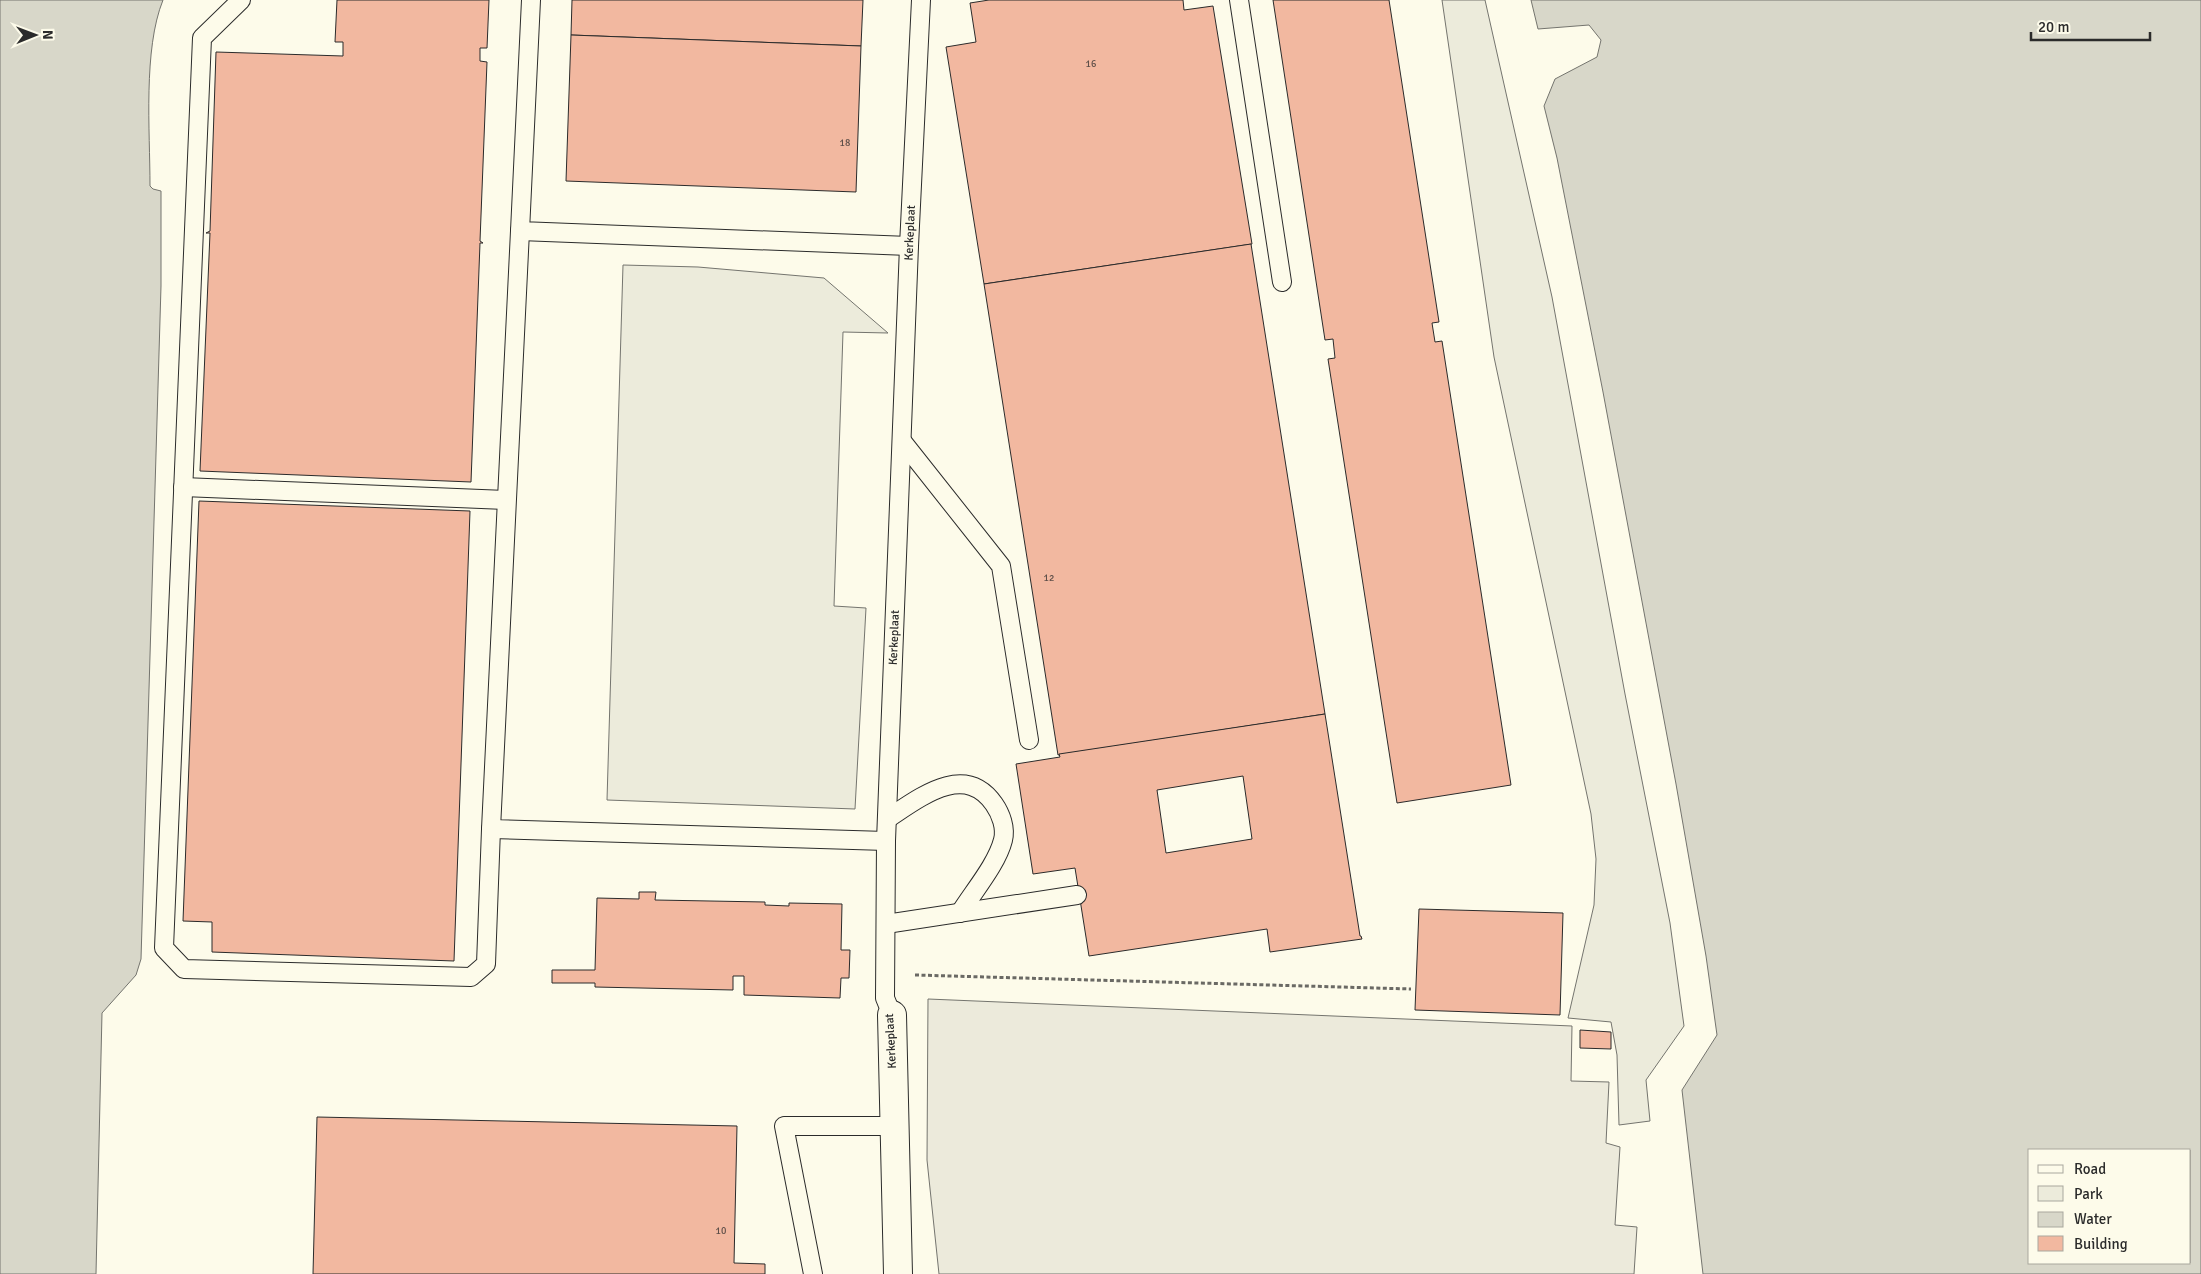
<svg xmlns="http://www.w3.org/2000/svg" width="2201" height="1274" font-family="Signika,sans-serif">
<style>
.green{fill:#ecebdb;stroke:#74746e}
.parking{fill:#eceadb;stroke:#74746e}
.water{fill:#d8d7c9;stroke:#74746e;fill-rule:evenodd}
.building{fill:#f2b8a0;stroke:#2b2b2b;fill-rule:evenodd}
.lines{fill:none;stroke-linecap:round;stroke-linejoin:round}
.lane-casing{stroke:#2b2b2b;stroke-width:20}
.street-casing{stroke:#2b2b2b;stroke-width:30}
.path{stroke:#6a6964;stroke-width:3;stroke-dasharray:4 2.5;stroke-linecap:butt}
.lane{stroke:#fdfbea;stroke-width:18}
.street{stroke:#fdfbea;stroke-width:28}
.labels{text-anchor:middle;dominant-baseline:central;stroke-width:4;stroke-linejoin:round;paint-order:stroke}
.number-label{font-size:10px;fill:#5d4e48}
.street-label{font-size:12px;fill:#2b2b2b;stroke:#fdfbea}
</style>
<rect width="100%" height="100%" fill="#fdfbea"/>
<g class="green">
<path d="M1442 0H1485L1552 297 1625 694 1670 923 1684 1026 1646 1080 1650 1121 1619 1125 1617 1055 1611 1022 1568 1018 1594 905 1596 859 1591 814 1494 357Z"/>
<path d="M623 265 698 267 824 278 888 333 843 332 834 606 866 608 855 809 607 800Z"/>
</g>
<path class="parking" d="M928 999 1572 1026 1571 1081 1609 1082 1606 1143 1620 1147 1615 1225 1637 1227 1634 1274H939L927 1160Z"/>
<g class="water">
<path d="M0 0H163C143 50 150 130 150 186L153 189 161 191V286L141 959 136 975 102 1013 96 1274H0Z"/>
<path d="M1531 0H2201V1274H1703L1682 1090 1717 1035 1706 956 1676 784 1603 392 1557 158 1544 106 1555 79 1597 57 1601 40 1589 25 1538 29ZM2190 1150V1263H2030V1150Z"/>
</g>
<g class="building">
<path d="M337 0H489L487 48H480V61L487 62 480 241 483 243H480L471 482 200 471 210 233H206L210 231 216 52 343 56V42H335Z"/>
<path d="M572 0H863L861 46 571 35Z"/>
<path d="M989 0H1183L1184 10 1213 6 1252 244 984 284 946 47 976 42 970 3Z"/>
<path d="M1273 0H1389L1439 322 1432 323 1435 342 1442 341 1511 785 1397 803 1328 359 1335 358 1333 339 1325 340Z"/>
<path d="M571 35 861 46 856 192 566 181Z"/>
<path d="M1251 244 1325 714 1058 755 984 284Z"/>
<path d="M199 501 470 511 454 961 212 952V922L183 921Z"/>
<path d="M1325 714 1360 936H1361L1362 939 1270 952 1267 929 1089 956 1075 868 1033 874 1016 764 1060 757 1059 754ZM1243 776 1252 839 1166 853 1157 790Z"/>
<path d="M639 892H656L655 900 765 902V905L789 906V903L842 904 841 950H850L849 978H841L840 998 744 995V976H733V990L595 987V983H552V970H595L597 898 639 899Z"/>
<path d="M1419 909 1563 913 1560 1015 1415 1010Z"/>
<path d="M1580 1030 1611 1032V1049L1580 1048Z"/>
<path d="M317 1117 737 1126 734 1263 765 1264V1274H313Z"/>
</g>
<g class="lines">
<defs>
<g id="lane">
<path d="M241 0 202 38 164 948 184 969 471 977 486 964 491 829"/>
<path d="M531 0 520 231 909 246"/>
<path d="M1239 0 1282 282"/>
<path d="M520 231 491 829 886 841"/>
<path d="M902 441 1001 566 1029 740"/>
<path d="M183 487 506 500"/>
<path d="M887 819C918 799 964 761 994 804 1001 814 1006 828 1003 840 997 864 973 892 960 913"/>
<path d="M886 924 1077 895"/>
<path id="s1" d="M892 1015 885 998 886 841 909 246 921 0"/>
<path d="M813 1274 784 1126H894"/>
</g>
<path id="street" d="M892 1015 898 1274"/>
</defs>
<use href="#lane" class="lane-casing"/>
<use href="#street" class="street-casing"/>
<path class="path" d="M915 975 1411 989"/>
<use href="#lane" class="lane"/>
<use href="#street" class="street"/>
</g>
<g class="labels">
<g class="number-label">
<text x="1091" y="64">16</text>
<text x="845" y="143">18</text>
<text x="1049" y="578">12</text>
<text x="721" y="1231">10</text>
</g>
<g class="street-label">
<text stroke="none"><textPath href="#s1" startOffset="784">Kerkeplaat</textPath></text>
<text stroke="none"><textPath href="#s1" startOffset="379">Kerkeplaat</textPath></text>
<text transform="translate(891 1041) rotate(-93)">Kerkeplaat</text>
</g>
</g>
<rect x="2028" y="1149" width="162" height="115" fill="#fdfbea" stroke="#a9a89e"/>
<rect x="2038" y="1165" width="25" height="8" fill="#fdfbea" stroke="#a9a89e"/>
<text x="2074" y="1174" font-size="15" fill="#2b2b2b">Road</text>
<rect x="2038" y="1186" width="25" height="15" fill="#ecebdb" stroke="#a9a89e"/>
<text x="2074" y="1199" font-size="15" fill="#2b2b2b">Park</text>
<rect x="2038" y="1212" width="25" height="15" fill="#d8d7c9" stroke="#a9a89e"/>
<text x="2074" y="1224" font-size="15" fill="#2b2b2b">Water</text>
<rect x="2038" y="1236" width="25" height="15" fill="#f2b8a0" stroke="#a9a89e"/>
<text x="2074" y="1249" font-size="15" fill="#2b2b2b">Building</text>
<g transform="translate(35 35) rotate(89)" stroke="#fdfbea" stroke-width="4" paint-order="stroke">
<path d="M0-4L9 19L0 12L-9 19Z" fill="#2b2b2b"/>
<text y="-8" font-size="14" font-weight="bold" text-anchor="middle" fill="#2b2b2b">N</text>
</g>
<path d="M2031 32v8h119v-8" fill="none" stroke="#2b2b2b" stroke-width="2.5"/>
<text x="2038" y="32" font-size="15" fill="#2b2b2b" stroke="#fdfbea" stroke-width="4" paint-order="stroke">20 m</text>
</svg>
